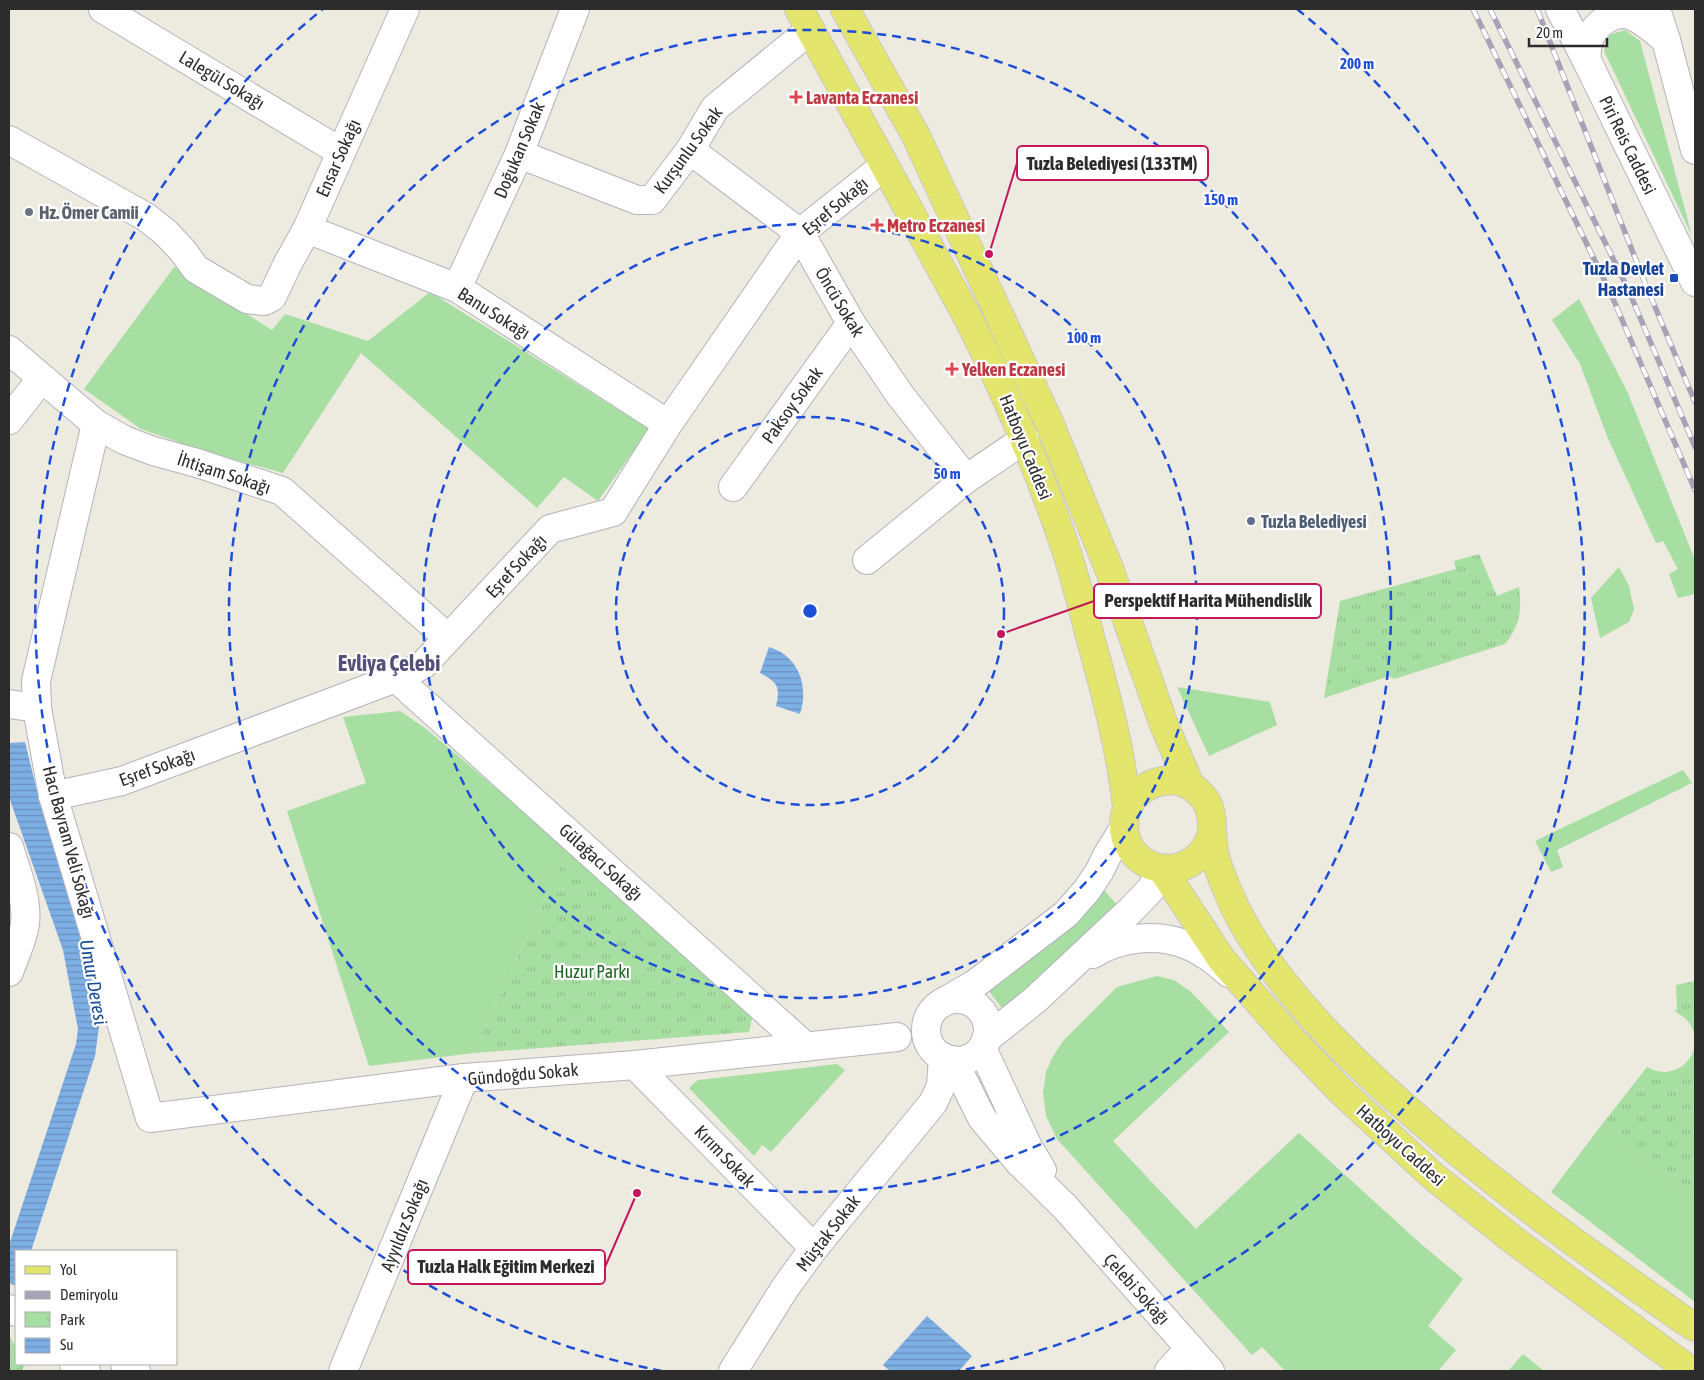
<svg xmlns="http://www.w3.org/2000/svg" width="1704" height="1380" font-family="'Asap Condensed',sans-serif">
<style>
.grass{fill:#a7dea2}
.park{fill:url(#park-tufts)}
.water{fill:url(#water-rules)}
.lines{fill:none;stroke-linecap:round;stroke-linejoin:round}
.minor-casing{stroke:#b4b3be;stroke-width:30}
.tertiary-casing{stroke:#b4b3be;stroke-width:30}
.primary-casing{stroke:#c8c8c8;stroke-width:30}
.minor{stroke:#fff;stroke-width:28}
.tertiary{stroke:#fff;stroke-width:28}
.primary{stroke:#e3e56c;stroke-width:28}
.rail-casing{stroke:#a5a3b5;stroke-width:5.5}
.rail{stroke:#fff;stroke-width:4;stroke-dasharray:11;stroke-linecap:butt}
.ring{fill:none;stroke:#1d4ed8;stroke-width:2.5;stroke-dasharray:9 6}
.health-dot{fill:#e0444e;stroke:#fff;stroke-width:2}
.worship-dot{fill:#6b7280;stroke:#fff;stroke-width:2}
.transit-dot{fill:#1a4fb4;stroke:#fff;stroke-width:2}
.service-dot{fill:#5c6f8a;stroke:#fff;stroke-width:2}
.labels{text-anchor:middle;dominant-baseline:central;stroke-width:4.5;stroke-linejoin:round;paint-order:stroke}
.street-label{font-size:18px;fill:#2c2c2c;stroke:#fff}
.health-label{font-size:18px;font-weight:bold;fill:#be3a42;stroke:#fff;text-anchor:start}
.worship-label{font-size:18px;font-weight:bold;fill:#5b616d;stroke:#fff;text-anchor:start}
.transit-label{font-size:18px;font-weight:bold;fill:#164399;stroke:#fff;text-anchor:end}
.service-label{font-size:18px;font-weight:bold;fill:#4e5e75;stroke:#fff;text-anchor:start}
.park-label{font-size:18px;fill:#216424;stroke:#fff}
.water-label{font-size:19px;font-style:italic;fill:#194b93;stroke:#fff}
.district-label{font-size:22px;font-weight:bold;fill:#53507a;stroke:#fff}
.centre{fill:#1d4ed8;stroke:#fff;stroke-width:2.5}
.ring-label{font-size:15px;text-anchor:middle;font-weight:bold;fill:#1d4ed8;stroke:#fff;stroke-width:4.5;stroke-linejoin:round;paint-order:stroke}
.leader{fill:none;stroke:#c2185b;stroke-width:2}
.callout-dot{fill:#c2185b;stroke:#fff;stroke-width:2}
.callout{fill:#fff;stroke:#c2185b;stroke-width:2}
.callout-label{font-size:19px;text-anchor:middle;font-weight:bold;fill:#2c2c2c}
</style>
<defs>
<pattern id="park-tufts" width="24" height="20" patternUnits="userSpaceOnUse" patternTransform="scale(1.25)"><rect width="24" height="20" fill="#a7dea2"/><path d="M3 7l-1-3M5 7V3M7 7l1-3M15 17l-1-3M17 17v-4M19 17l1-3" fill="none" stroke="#90bf8c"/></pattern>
<pattern id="water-rules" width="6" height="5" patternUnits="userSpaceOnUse" patternTransform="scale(1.25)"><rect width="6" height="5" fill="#7dafe5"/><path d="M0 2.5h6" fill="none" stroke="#678fba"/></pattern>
</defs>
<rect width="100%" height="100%" fill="#edeae0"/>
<g class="grass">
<path d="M1625 30 1640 41 1692 236 1604 51 1609 35Z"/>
<path d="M174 267 272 330 285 314 368 341 430 292 649 429 598 501 564 477 537 508 361 353 283 473 206 452 141 429 84 389Z"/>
<path d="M1579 299 1627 391 1695 560V594L1678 598 1669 574 1678 569 1663 541 1656 543 1607 436 1580 364 1552 320Z"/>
<path d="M1619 567 1629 586 1634 609 1629 622 1600 638 1591 598Z"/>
<path d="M1177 687 1270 702 1277 725 1209 756Z"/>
<path d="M400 711 425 728 568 849 474 1053 369 1066 287 811 366 783 343 717Z"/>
<path d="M1683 770 1692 783 1557 850 1563 867 1551 872 1535 841Z"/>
<path d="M1103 889 1120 908 1004 1011 989 991 1036 952Z"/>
<path d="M1157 976 1174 980 1191 992 1229 1032 1113 1141 1196 1229 1299 1133 1421 1244 1463 1279 1428 1326 1456 1350 1438 1371H1285L1262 1347 1252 1355 1057 1139 1046 1116 1043 1093 1046 1072 1052 1058 1063 1041 1117 987Z"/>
<path d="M837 1064 845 1070 771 1152 762 1145 754 1156 689 1088 698 1080Z"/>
<path d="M1600 1127 1695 1202V1302L1551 1192Z"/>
<path d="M1523 1354 1544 1371H1508Z"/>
</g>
<g class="park">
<path d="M1479 554 1497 596 1519 587C1522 610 1520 626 1505 644L1394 679 1389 676 1324 698 1340 601 1456 569 1454 561Z"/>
<path d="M568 849 752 1018 749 1032 474 1053Z"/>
<path d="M1695 981V1037C1693 1024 1685 1017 1674 1011L1677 1010 1676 985Z"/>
<path d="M1695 1045V1202L1600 1127 1647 1067C1667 1079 1691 1068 1695 1045Z"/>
<path d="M9 1335 16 1348V1364H25L22 1371H9Z"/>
</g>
<g class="water">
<path d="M769 647C799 656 809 686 800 714L776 706C781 687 777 682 760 673Z"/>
<path d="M25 742 36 787 85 939 99 1027 95 1056 31 1251H16V1286L9 1283V1245L76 1044 78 1029 63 950 9 797V743Z"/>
<path d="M927 1316 972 1356 959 1371H890L883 1365Z"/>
</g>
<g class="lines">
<defs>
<g id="minor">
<path d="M103 9 341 152"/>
<path d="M9 140 146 217 166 233 182 250 196 269 247 299 264 301 272 297 287 265 307 229 405 9"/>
<path d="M690 150 800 233 851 323 900 395 966 479"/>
<path d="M519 154 637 200H652L690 150 715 108 810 30"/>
<path d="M307 229 457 288 668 424"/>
<path d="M457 288 519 154 575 9"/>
<path d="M9 350 96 424 124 440 153 451 197 463 282 491 448 638"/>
<path d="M9 420 42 378"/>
<path d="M733 487 851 323"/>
<path d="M867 560 966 479 1025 439"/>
<path d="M396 678 806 1047"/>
<path d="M9 704 37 708 53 796 150 1118 464 1078 635 1065 897 1037"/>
<path d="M37 708 36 681 96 424"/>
<path d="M53 796 122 781 396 678 423 665 550 529 613 512 668 424 800 233 884 166"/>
<path d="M9 847C16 871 28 898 25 924 23 940 14 957 9 972"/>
<path d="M1093 954C1120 937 1157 933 1187 945 1203 951 1216 962 1229 973"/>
<circle cx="957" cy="1030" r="31"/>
<path d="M942 1003 975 984 1066 914 1087 890 1099 872 1108 854 1124 828"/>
<path d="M986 1039 1035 1000 1131 910 1151 889 1162 869"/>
<path d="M982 1048 1028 1147 1042 1170"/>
<path d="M953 1060 982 1118 1019 1162 1065 1207 1210 1371"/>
<path d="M635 1065 814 1248"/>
<path d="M343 1371 464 1078"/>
<path d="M733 1371 785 1288 814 1248 933 1103 941 1086 943 1057"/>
<path d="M1169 1371 1190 1348"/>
</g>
<g id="tertiary">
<path d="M1560 9 1586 59 1695 282"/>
<path d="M1656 9 1666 40 1695 150"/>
<path d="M1586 59C1587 53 1587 44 1589 39 1596 24 1613 10 1630 15 1644 20 1655 31 1666 40"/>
<path d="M9 1309 16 1312"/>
<path d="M74 1364 86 1371"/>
<path d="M125 1364 136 1371"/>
</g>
<g id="primary">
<path d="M799 9 968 318C1005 391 1037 465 1063 541 1075 575 1083 610 1092 644 1107 698 1121 752 1127 807"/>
<path d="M845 9 916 136 1049 422 1110 571 1164 725 1190 785"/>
<path d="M1212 835C1189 894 1115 868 1125 816 1131 786 1170 769 1195 789 1220 809 1208 830 1215 857 1218 869 1224 882 1229 894 1239 919 1255 944 1271 966 1305 1013 1346 1054 1389 1093 1448 1146 1510 1195 1574 1242 1602 1262 1630 1283 1658 1302 1671 1311 1682 1320 1695 1327"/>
<path d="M1162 869 1222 960 1293 1041 1343 1093 1433 1176 1512 1239 1684 1366 1689 1371"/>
</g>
</defs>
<use href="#minor" class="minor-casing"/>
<use href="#tertiary" class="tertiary-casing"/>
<use href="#primary" class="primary-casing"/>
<use href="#minor" class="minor"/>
<use href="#tertiary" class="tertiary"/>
<use href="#primary" class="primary"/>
<defs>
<g id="rail">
<path d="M1473 9 1611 294 1695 490"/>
<path d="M1490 9 1628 289 1695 447"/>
<path d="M1537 9 1645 283 1695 402"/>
</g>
</defs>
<use href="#rail" class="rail-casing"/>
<use href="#rail" class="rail"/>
</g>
<g class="ring">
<circle cx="810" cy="611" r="194"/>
<circle cx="810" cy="611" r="387"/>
<circle cx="810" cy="611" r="581"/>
<path d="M662 1371A774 774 0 0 1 323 9M1297 9A774 774 0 0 1 958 1371"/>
</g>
<g class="health-dot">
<path d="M793.5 89.5h5v5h5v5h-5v5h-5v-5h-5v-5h5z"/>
<path d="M874.5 217.5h5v5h5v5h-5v5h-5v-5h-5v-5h5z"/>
<path d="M949.5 361.5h5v5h5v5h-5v5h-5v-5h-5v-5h5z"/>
</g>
<circle class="worship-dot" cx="29" cy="212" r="5"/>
<rect class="transit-dot" x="1669" y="273" width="10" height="10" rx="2.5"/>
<circle class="service-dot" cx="1251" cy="521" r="5"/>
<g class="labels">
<g class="street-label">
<text transform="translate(222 80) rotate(31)">Lalegül Sokağı</text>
<text transform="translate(1628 145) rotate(64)">Piri Reis Caddesi</text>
<text transform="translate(519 150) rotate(-67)">Doğukan Sokak</text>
<text transform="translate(688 150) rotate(-54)">Kurşunlu Sokak</text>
<text transform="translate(338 158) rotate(-66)">Ensar Sokağı</text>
<text transform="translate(835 206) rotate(-40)">Eşref Sokağı</text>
<text transform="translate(840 302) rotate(59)">Öncü Sokak</text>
<text transform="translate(494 313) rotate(32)">Banu Sokağı</text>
<text transform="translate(792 405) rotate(-54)">Paksoy Sokak</text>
<text transform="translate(1026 447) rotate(68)">Hatboyu Caddesi</text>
<text transform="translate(224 473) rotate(18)">İhtişam Sokağı</text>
<text transform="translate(516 566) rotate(-47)">Eşref Sokağı</text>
<text transform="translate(157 767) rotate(-20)">Eşref Sokağı</text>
<text transform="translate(69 842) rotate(75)">Hacı Bayram Veli Sokağı</text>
<text transform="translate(601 862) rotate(42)">Gülağacı Sokağı</text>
<text transform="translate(523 1074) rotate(-5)">Gündoğdu Sokak</text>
<text transform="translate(1401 1145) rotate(42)">Hatboyu Caddesi</text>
<text transform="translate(725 1156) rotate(46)">Kırım Sokak</text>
<text transform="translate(404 1225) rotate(-68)">Ayyıldız Sokağı</text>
<text transform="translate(828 1233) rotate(-52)">Müştak Sokak</text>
<text transform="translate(1137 1289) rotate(48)">Çelebi Sokağı</text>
</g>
<g class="health-label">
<text x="806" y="97">Lavanta Eczanesi</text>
<text x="887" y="225">Metro Eczanesi</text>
<text x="962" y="369">Yelken Eczanesi</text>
</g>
<g class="worship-label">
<text x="39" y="212">Hz. Ömer Camii</text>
</g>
<g class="transit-label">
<text x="1664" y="268">Tuzla Devlet<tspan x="1664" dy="21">Hastanesi</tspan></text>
</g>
<g class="service-label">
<text x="1261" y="521">Tuzla Belediyesi</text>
</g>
<g class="park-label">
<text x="592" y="971">Huzur Parkı</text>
</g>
<g class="water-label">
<text transform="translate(94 982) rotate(80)">Umur Deresi</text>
</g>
<g class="district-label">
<text x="389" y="663">Evliya Çelebi</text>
</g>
</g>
<circle cx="810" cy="611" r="8" class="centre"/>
<g class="ring-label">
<text x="1357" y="69">200 m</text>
<text x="1221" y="205">150 m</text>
<text x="1084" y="343">100 m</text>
<text x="947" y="479">50 m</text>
</g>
<path class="leader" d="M989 254L1017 163M1001 634L1094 601M637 1193L605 1267"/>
<g class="callout-dot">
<circle cx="989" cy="254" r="5"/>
<circle cx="1001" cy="634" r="5"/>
<circle cx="637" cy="1193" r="5"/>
</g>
<g class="callout">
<rect x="1017" y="146" width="191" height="34" rx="5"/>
<rect x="1094" y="584" width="227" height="34" rx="5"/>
<rect x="408" y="1250" width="197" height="34" rx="5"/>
</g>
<g class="callout-label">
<text x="1112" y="170">Tuzla Belediyesi (133TM)</text>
<text x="1208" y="607">Perspektif Harita Mühendislik</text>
<text x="506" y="1273">Tuzla Halk Eğitim Merkezi</text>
</g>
<rect width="1704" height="1380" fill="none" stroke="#2c2c2c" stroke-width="20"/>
<rect x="15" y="1250" width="162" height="115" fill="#ffffff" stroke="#ababab"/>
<rect x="25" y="1266" width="25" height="8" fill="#e3e56c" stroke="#ababab"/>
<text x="60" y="1275" font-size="15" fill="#2c2c2c">Yol</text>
<rect x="25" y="1291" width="25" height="8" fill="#a5a3b5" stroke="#ababab"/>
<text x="60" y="1300" font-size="15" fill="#2c2c2c">Demiryolu</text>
<rect x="25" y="1312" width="25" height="15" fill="url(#park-tufts)" stroke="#ababab"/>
<text x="60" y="1325" font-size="15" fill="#2c2c2c">Park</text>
<rect x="25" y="1338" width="25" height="15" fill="url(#water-rules)" stroke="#ababab"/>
<text x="60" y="1350" font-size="15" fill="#2c2c2c">Su</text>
<path d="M1529 38v8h78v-8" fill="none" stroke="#2c2c2c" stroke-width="2.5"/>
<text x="1536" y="38" font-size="15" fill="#2c2c2c" stroke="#ffffff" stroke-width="4" paint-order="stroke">20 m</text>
</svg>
